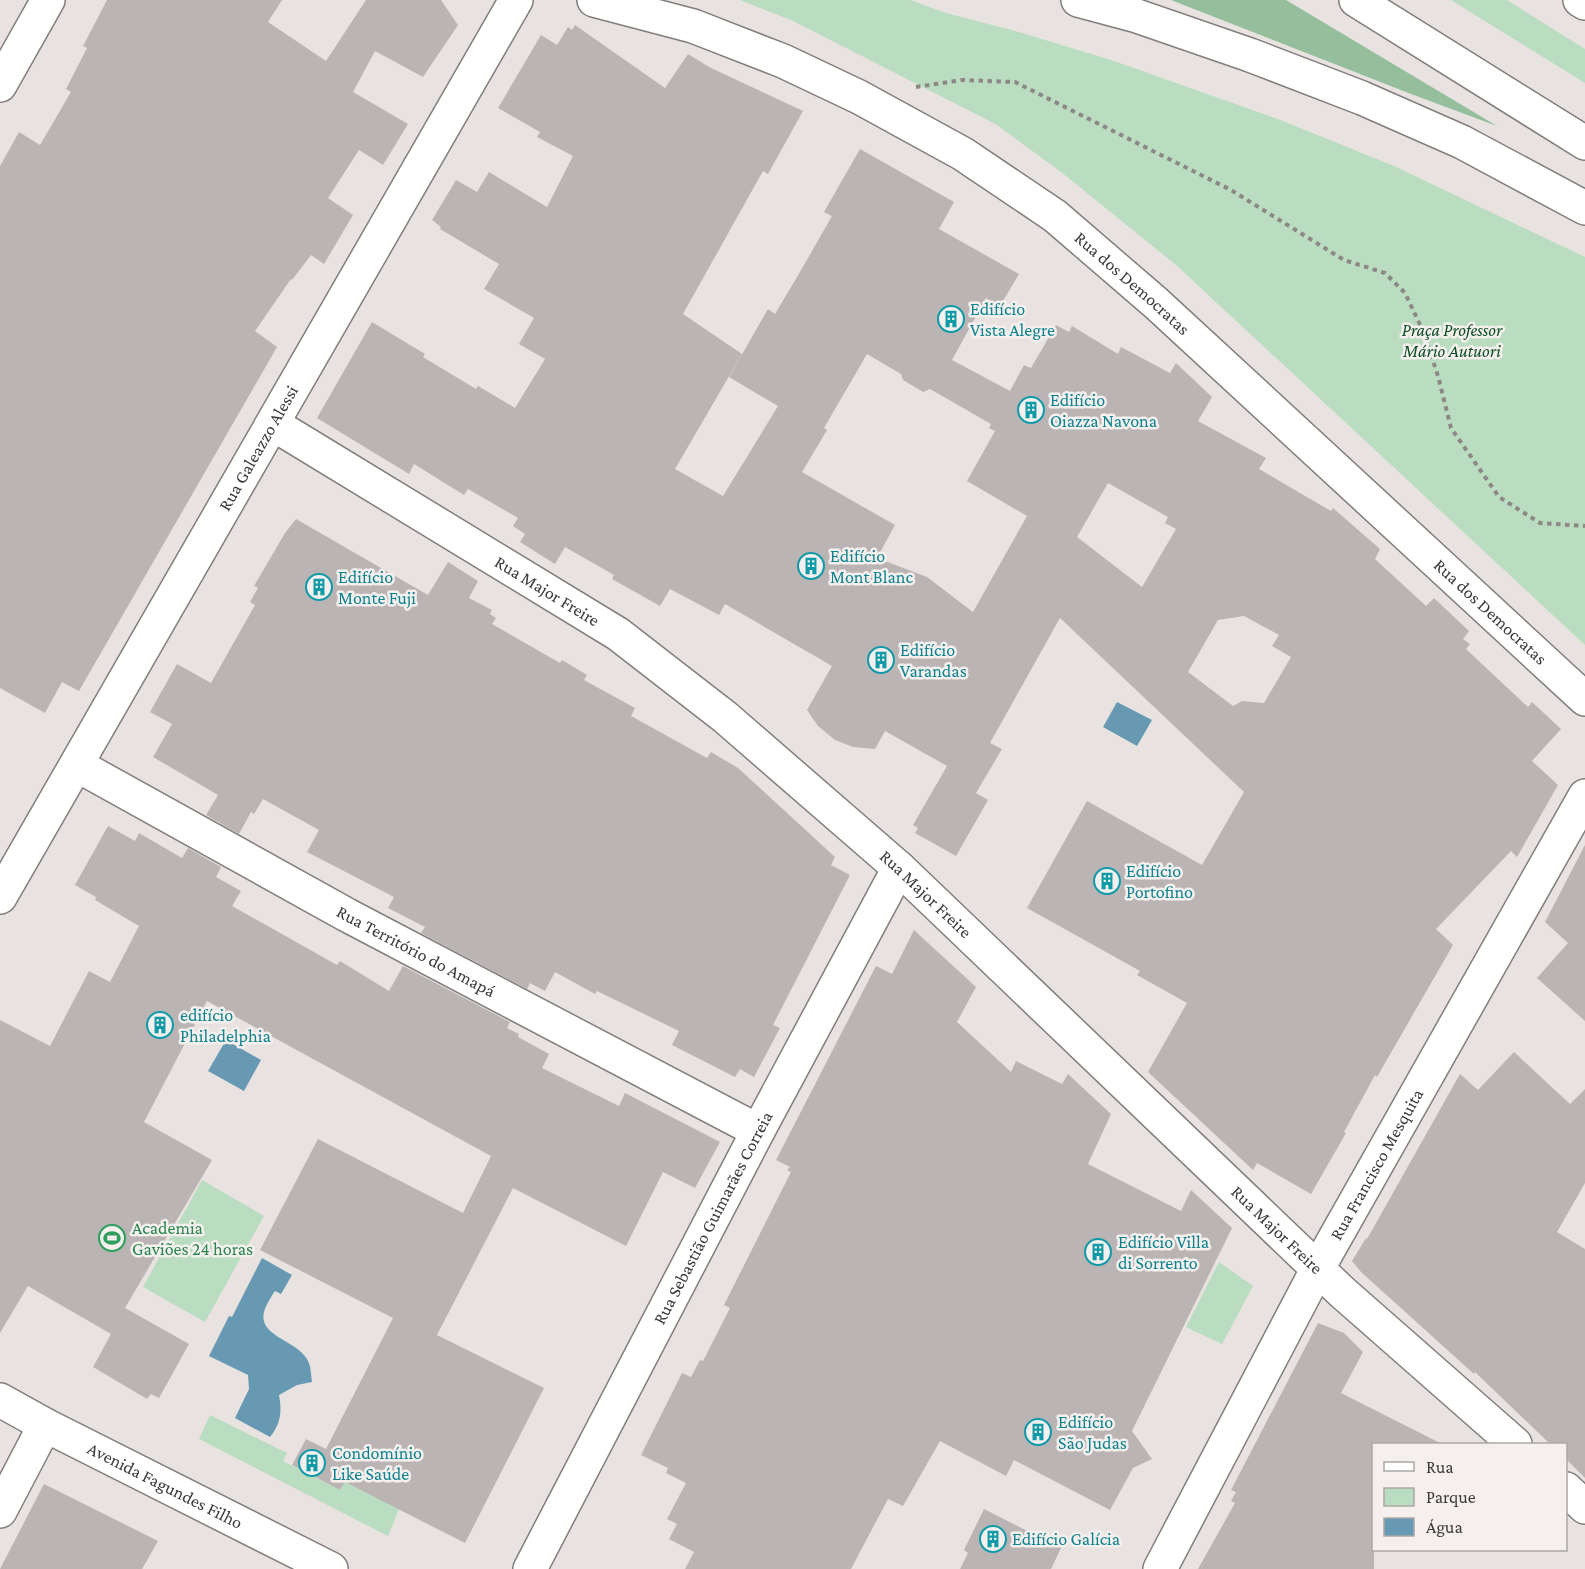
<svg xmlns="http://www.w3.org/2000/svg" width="1585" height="1569" font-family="'Crimson Pro',serif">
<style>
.green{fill:#badcc0}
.forest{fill:#94be9c}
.water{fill:#6799b3}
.building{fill:#bab5b4;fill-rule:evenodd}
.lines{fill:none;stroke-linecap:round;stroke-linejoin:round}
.minor-casing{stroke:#827e7c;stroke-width:36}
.tertiary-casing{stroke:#827e7c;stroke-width:36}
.trunk-casing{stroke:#827e7c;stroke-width:36}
.motorway-casing{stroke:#827e7c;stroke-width:36}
.path{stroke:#8b8886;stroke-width:4;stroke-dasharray:4.5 4.5;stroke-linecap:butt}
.minor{stroke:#fff;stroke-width:33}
.tertiary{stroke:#fff;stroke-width:33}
.trunk{stroke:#fff;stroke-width:33}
.motorway{stroke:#fff;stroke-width:33}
.labels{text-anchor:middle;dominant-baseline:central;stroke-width:5;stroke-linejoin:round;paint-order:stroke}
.street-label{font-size:18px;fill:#3c3b3a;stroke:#f5f0ee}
.culture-label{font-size:18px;fill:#0d838f;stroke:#f5f0ee;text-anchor:start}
.park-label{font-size:18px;font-style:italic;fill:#0c4f24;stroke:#f5f0ee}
.leisure-label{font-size:18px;fill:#27864d;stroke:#f5f0ee;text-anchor:start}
</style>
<rect width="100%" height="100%" fill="#e8e3e0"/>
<g class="green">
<path d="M740 0H910L946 13 1019 32 1114 61 1278 119 1394 166 1585 257V645L1176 265 1061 172 997 125 968 110 791 20Z"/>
<path d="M1451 0H1507L1585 49V83Z"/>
<path d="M202 1180 264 1216 205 1322 143 1287Z"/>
<path d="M1219 1262 1253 1286 1222 1344 1186 1327Z"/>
<path d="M210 1415 287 1453 283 1461 340 1490 345 1482 399 1509 388 1536 199 1439Z"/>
</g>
<path class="forest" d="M1171 0H1286L1497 126 1411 94Z"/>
<g class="water">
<path d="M1117 702 1152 720 1137 746 1103 727Z"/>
<path d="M226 1040 261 1060 244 1091 208 1071Z"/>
<path d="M262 1258 292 1275 281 1294 275 1291C271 1297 266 1305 264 1312 258 1336 296 1340 307 1359 311 1365 311 1375 312 1382L297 1385 279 1395C282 1412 281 1423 270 1437L235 1418 249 1389 248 1375 209 1356 229 1316 232 1317Z"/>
</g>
<g class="building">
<path d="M107 0H282L268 22 326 61 366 0H441L458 25 423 77 375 51 353 92 408 124 383 165 359 150 328 198 353 215 324 264 311 255 292 280 291 279 255 331 277 347 79 691 62 682 45 713 0 688V166L19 132 40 145 71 92 66 89 87 48 83 46Z"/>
<path d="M575 25 665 88 688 54 709 67 803 111 768 174 763 171 683 314 742 354 675 469 723 496 778 406 729 377 768 309 775 314 800 272 832 216 824 212 860 149 954 202 939 229 1019 274 1000 306 986 298 952 360 1010 391 1024 365 1031 368 1056 325 1069 332 1072 326 1118 354 1121 347 1170 373 1176 363 1212 397 1198 421 1266 458 1259 469 1331 511 1333 508 1380 549 1375 559 1426 606 1434 598 1469 631 1463 639 1470 644 1466 649 1528 707 1532 702 1561 729 1532 761 1558 785 1517 857 1511 851 1436 929 1453 945 1377 1077 1375 1075 1344 1132 1346 1133 1311 1194 1257 1163 1253 1170 1148 1072 1187 1003 1137 975 1140 971 1027 908 1087 801 1202 865 1244 792 1060 618 990 743 1002 749 976 793 988 800 956 856 915 833 918 828 913 825 947 766 885 731 875 749 853 747 835 740 818 726 807 710 832 666 725 604 719 615 670 589 660 606 612 579 614 575 565 547 555 564 520 542 525 534 513 526 518 518 468 489 464 495 414 464 409 474 317 418 372 322 425 354 423 357 476 389 478 386 515 408 545 359 519 344 534 318 484 289 499 264 440 229 441 227 432 220 456 180 477 192 489 172 547 207 573 156 537 137 540 132 498 108 541 35 557 45 568 27 572 30ZM867 354 901 374 903 380 923 392 930 389 991 424 989 428 995 431 967 481 1027 516 973 612 927 577 877 558 895 525 802 472 827 430 824 428ZM1108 483 1168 517 1165 523 1176 529 1142 587 1077 537ZM1244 616 1279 635 1272 646 1291 657 1264 703 1242 701 1233 706 1188 672 1218 620Z"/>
<path d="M296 519 428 595 448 562 478 581 469 598 492 610 490 614 496 618 492 624 560 663 562 660 587 675 584 680 635 708 631 716 707 758 711 752 738 768 835 857 831 865 850 875 773 1025 780 1028 754 1077 740 1069 735 1077 672 1045 679 1031 597 991 595 994 555 972 545 991 530 983 527 989 421 933 425 927 388 908 394 897 307 852 319 830 263 799 254 814 251 812 239 834 206 815 218 795 153 757 172 724 150 712 177 664 211 683 255 605 250 602 258 588 254 586 285 533Z"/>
<path d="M108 826 135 841 139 833 182 858 188 848 221 867 216 877 241 891 232 906 337 965 340 961 389 991 403 966 510 1022 507 1028 519 1034 518 1037 549 1054 542 1068 619 1106 625 1093 720 1142 695 1188 663 1172 626 1246 513 1188 437 1335 544 1388 465 1543 345 1482 340 1490 292 1465 306 1439 326 1449 393 1318 260 1250 318 1139 463 1213 491 1156 207 1001 144 1122 212 1160 125 1308 189 1344 159 1398 151 1394 147 1399 93 1367 111 1334 28 1286 0 1333V1020L50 1046 89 971 110 982 139 926 95 900 96 897 75 885Z"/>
<path d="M1585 845V1021L1537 978 1568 943 1545 922Z"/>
<path d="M914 930 976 987 957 1022 1011 1072 1016 1061 1062 1084 1068 1074 1111 1114 1088 1164 1181 1211 1191 1190 1232 1228 1132 1431 1152 1459 1133 1468 1110 1510 1014 1460 1006 1476 940 1441 903 1506 888 1499 851 1569H685L694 1552 669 1539 677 1524 667 1519 686 1483 666 1473 668 1468 641 1455 682 1373 691 1377 700 1360 703 1361 730 1308 724 1305 791 1172 787 1170 790 1167 776 1160 876 966 892 974Z"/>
<path d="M1514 1052 1570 1104 1585 1089V1183L1557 1232 1585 1249V1478L1566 1459V1444H1550L1475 1372 1474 1374 1361 1272 1352 1261 1366 1238 1367 1239 1460 1074 1478 1090Z"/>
<path d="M1318 1323 1344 1333 1363 1352 1341 1393 1442 1444H1374V1569H1198L1235 1503 1231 1501 1236 1492 1231 1490Z"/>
<path d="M44 1484 158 1541 142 1569H0Z"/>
<path d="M984 1509 1061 1548 1051 1569H960L968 1553 964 1550Z"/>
</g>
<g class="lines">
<defs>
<g id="minor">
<path id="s1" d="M594 0 693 26 783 61 859 97 963 154 1055 216 1156 303 1585 699"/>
<path d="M0 85 48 0"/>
<path id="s2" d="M273 424 618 634 725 717 899 868 1342 1292 1515 1444"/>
<path id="s3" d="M77 765 347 915 758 1131"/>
<path id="s4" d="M0 897 516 0"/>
<path d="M1566 1489 1585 1507"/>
<path d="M0 1511 45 1425"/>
<path id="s5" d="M530 1569 758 1131 899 868"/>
<path id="s6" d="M1160 1569 1318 1268 1585 796"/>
</g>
<g id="tertiary">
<path id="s7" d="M0 1400 45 1425 331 1569"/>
</g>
<g id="trunk">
<path d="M1356 0 1585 143"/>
<path d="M1580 0 1585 3"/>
</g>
<path id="motorway" d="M1078 0 1134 15 1250 55 1362 98 1462 142 1585 208"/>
</defs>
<use href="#minor" class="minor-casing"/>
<use href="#tertiary" class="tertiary-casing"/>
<use href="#trunk" class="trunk-casing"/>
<use href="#motorway" class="motorway-casing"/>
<path class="path" d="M916 87 962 80 1015 82 1231 190 1344 260 1385 273 1405 293 1423 331 1438 376 1451 428 1499 497 1540 523 1585 526"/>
<use href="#minor" class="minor"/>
<use href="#tertiary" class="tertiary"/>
<use href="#trunk" class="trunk"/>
<use href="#motorway" class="motorway"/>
</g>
<defs>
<symbol id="building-ring" viewBox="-11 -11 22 22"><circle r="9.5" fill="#f5f0ee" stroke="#0f9aa8" stroke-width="1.5"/><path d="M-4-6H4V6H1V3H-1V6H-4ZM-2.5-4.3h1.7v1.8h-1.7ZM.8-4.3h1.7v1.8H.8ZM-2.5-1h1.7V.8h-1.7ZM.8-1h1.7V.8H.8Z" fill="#0f9aa8"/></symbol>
<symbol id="stadium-ring" viewBox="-11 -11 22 22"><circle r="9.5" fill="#f5f0ee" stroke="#2e9e5b" stroke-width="1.5"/><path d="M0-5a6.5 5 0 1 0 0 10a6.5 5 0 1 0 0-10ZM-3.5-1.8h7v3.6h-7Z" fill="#2e9e5b"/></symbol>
</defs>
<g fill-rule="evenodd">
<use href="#building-ring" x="936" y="304" width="30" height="30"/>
<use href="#building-ring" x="1016" y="395" width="30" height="30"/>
<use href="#building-ring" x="796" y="551" width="30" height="30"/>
<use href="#building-ring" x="304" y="572" width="30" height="30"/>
<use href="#building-ring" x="866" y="645" width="30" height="30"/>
<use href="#building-ring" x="1092" y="866" width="30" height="30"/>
<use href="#building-ring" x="145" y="1010" width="30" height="30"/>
<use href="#stadium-ring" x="97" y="1223" width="30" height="30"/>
<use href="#building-ring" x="1083" y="1237" width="30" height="30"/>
<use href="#building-ring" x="1023" y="1417" width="30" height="30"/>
<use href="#building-ring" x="297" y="1448" width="30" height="30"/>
<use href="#building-ring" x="978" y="1524" width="30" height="30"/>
</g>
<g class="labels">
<g class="street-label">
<text stroke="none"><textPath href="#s1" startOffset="615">Rua dos Democratas</textPath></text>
<text stroke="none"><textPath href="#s4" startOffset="518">Rua Galeazzo Alessi</textPath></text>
<text stroke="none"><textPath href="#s2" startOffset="321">Rua Major Freire</textPath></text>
<text stroke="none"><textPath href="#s1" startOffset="1101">Rua dos Democratas</textPath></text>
<text stroke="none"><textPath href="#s2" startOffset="807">Rua Major Freire</textPath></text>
<text stroke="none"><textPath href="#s3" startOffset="387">Rua Território do Amapá</textPath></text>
<text stroke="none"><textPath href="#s6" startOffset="459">Rua Francisco Mesquita</textPath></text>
<text stroke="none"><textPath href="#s5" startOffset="396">Rua Sebastião Guimarães Correia</textPath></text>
<text stroke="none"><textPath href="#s2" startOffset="1293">Rua Major Freire</textPath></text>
<text stroke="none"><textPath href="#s7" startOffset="186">Avenida Fagundes Filho</textPath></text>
</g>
<g class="culture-label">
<text x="970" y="309">Edifício<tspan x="970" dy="21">Vista Alegre</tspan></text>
<text x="1050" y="400">Edifício<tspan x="1050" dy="21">Oiazza Navona</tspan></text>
<text x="830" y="556">Edifício<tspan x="830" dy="21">Mont Blanc</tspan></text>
<text x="338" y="577">Edifício<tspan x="338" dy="21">Monte Fuji</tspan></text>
<text x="900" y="650">Edifício<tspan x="900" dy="21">Varandas</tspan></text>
<text x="1126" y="871">Edifício<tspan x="1126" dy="21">Portofino</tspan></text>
<text x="180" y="1015">edifício<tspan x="180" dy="21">Philadelphia</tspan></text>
<text x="1118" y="1242">Edifício Villa<tspan x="1118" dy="21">di Sorrento</tspan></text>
<text x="1058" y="1422">Edifício<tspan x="1058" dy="21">São Judas</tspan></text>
<text x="332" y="1453">Condomínio<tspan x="332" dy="21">Like Saúde</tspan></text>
<text x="1012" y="1539">Edifício Galícia</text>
</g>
<g class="park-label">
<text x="1452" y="330">Praça Professor<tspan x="1452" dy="21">Mário Autuori</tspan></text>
</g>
<g class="leisure-label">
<text x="132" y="1228">Academia<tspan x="132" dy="21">Gaviões 24 horas</tspan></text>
</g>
</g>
<rect x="1372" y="1443" width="195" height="108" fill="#f5f0ee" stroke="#aba8a6" stroke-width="1.5"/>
<rect x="1384" y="1462" width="30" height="9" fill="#ffffff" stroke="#aba8a6" stroke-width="1.5"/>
<text x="1426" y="1473" font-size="18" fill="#3c3b3a">Rua</text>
<rect x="1384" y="1488" width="30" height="18" fill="#badcc0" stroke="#aba8a6" stroke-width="1.5"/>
<text x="1426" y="1503" font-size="18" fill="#3c3b3a">Parque</text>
<rect x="1384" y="1518" width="30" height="18" fill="#6799b3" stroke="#aba8a6" stroke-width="1.5"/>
<text x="1426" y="1533" font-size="18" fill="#3c3b3a">Água</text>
</svg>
